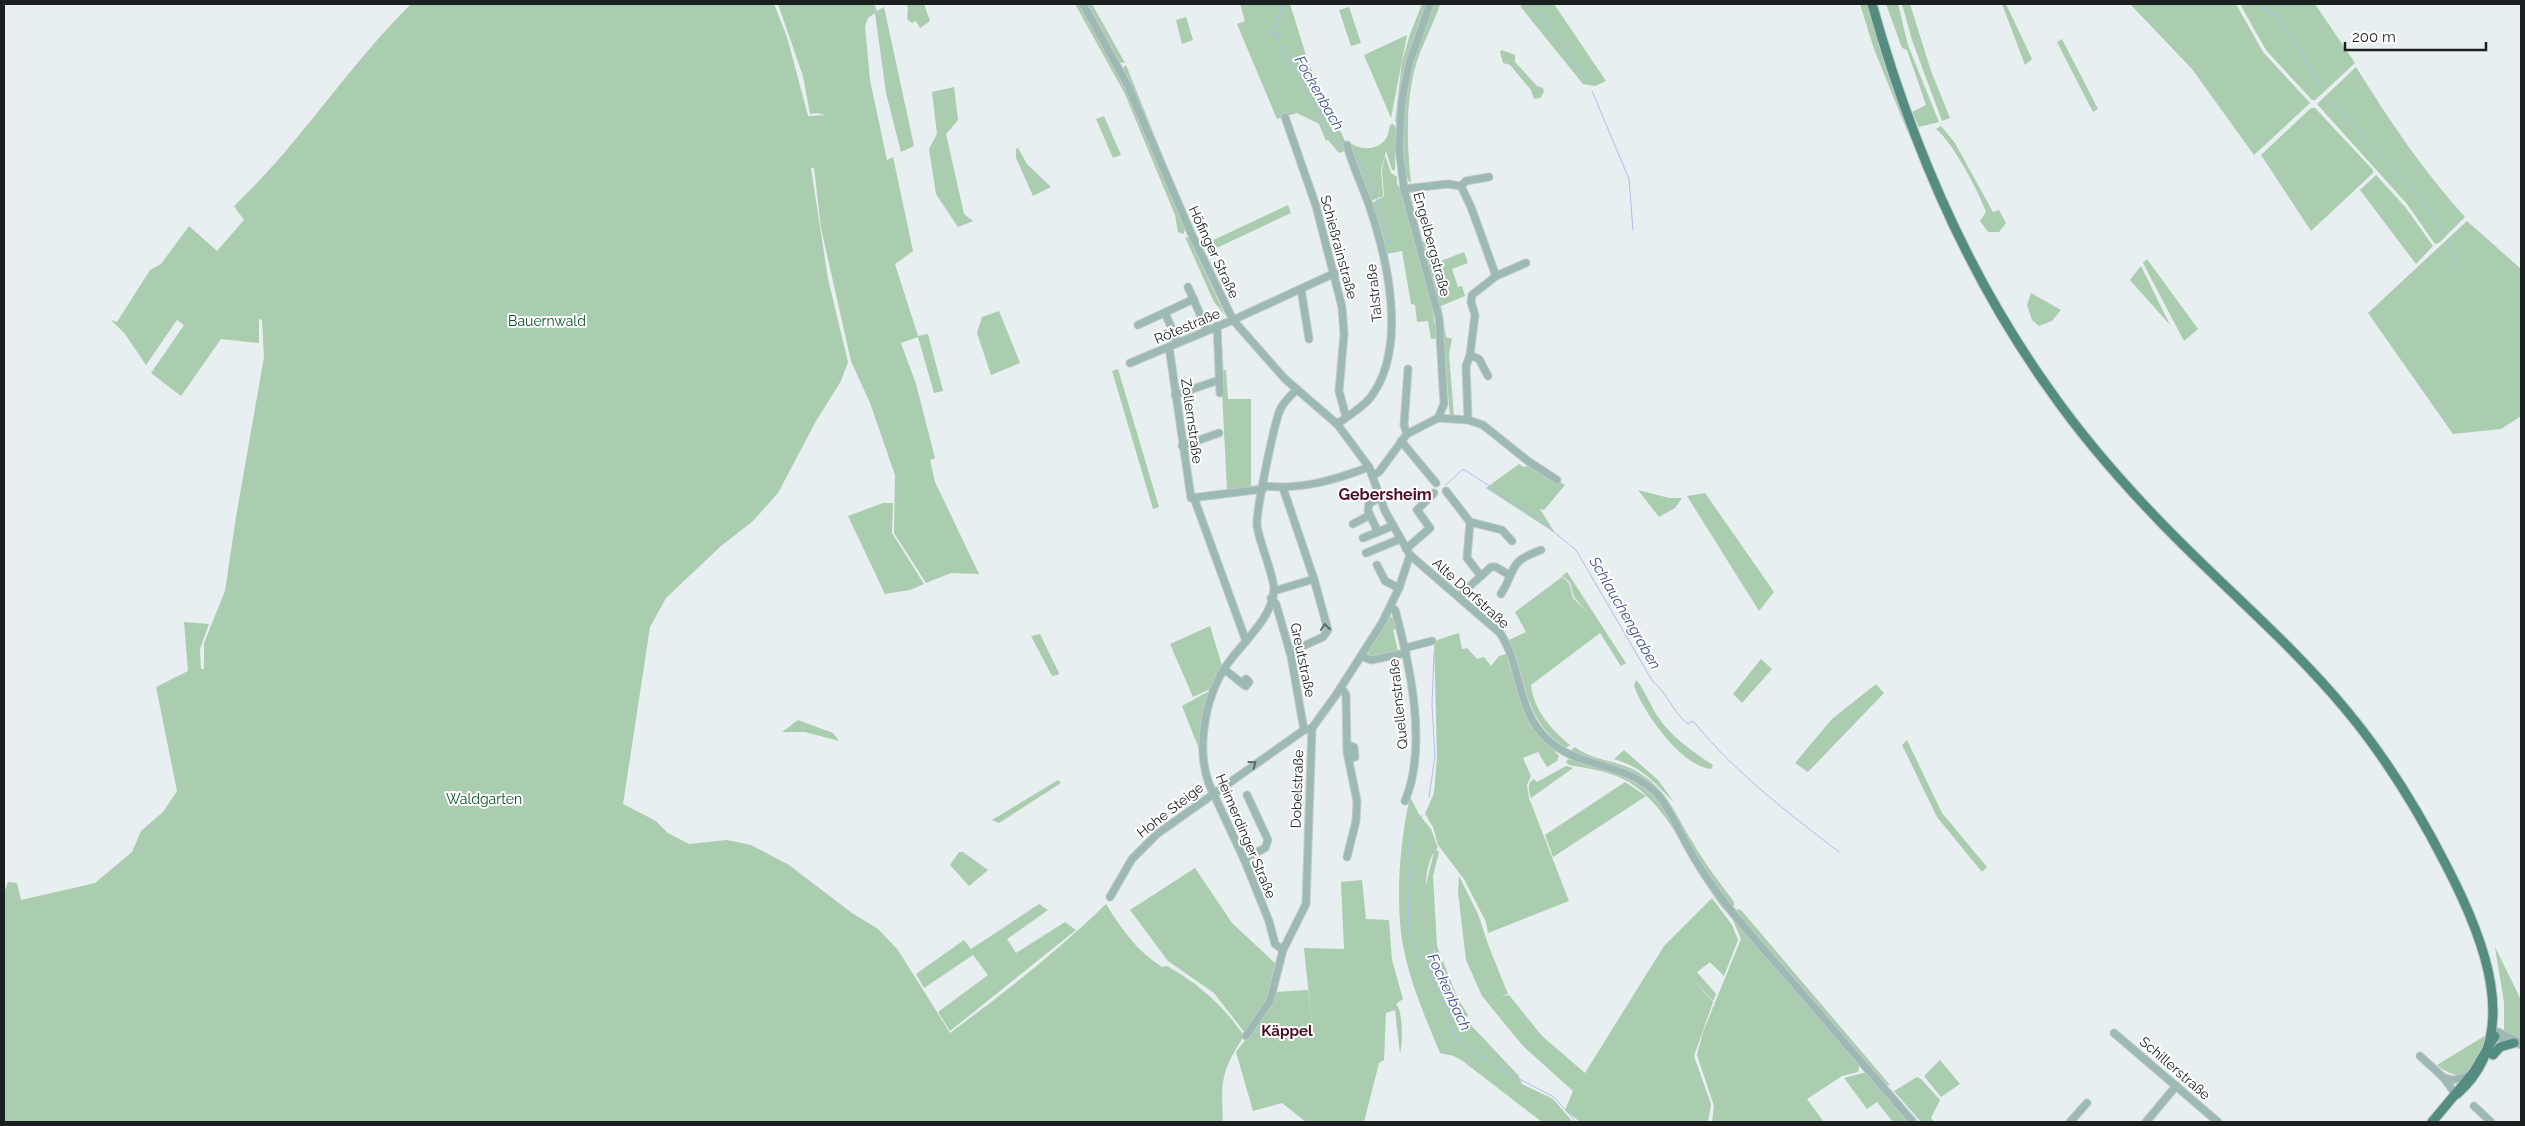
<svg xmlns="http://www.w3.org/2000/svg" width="2525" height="1126" font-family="Raleway,sans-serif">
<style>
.green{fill:#aaccaf}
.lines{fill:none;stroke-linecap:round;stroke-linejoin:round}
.stream{stroke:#afbdee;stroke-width:1}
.minor-casing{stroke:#c3caca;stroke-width:9}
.major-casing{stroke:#c3caca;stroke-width:11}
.minor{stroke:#9db9b3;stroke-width:7}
.major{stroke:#558c81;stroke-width:9}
.oneway{stroke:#5c6c69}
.labels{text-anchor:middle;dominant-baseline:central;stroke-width:4;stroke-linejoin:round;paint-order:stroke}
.street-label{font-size:14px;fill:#1c1f1f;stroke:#fff}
.park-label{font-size:14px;fill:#095122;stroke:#fff}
.water-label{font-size:15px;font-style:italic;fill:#414f8c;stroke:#fff}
.neighbourhood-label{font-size:15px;font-weight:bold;fill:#510d25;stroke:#fff}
.quarter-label{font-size:16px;font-weight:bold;fill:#510d25;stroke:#fff}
</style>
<rect width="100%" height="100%" fill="#e8eff0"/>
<g class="green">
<path d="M411 4H774L787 37 808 116 826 115 817 113 810 114 803 76 778 4H874L877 11 884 7 914 146 901 152 886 93 875 13 868 18 865 26 870 80 887 160 893 157 913 251 895 264 918 336 928 334 943 391 934 393 918 337 901 343 916 384 935 458 930 460 935 482 979 574 951 573 926 583 894 533 895 475 870 403 851 361 821 228 814 168H811L828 279 848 362 841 381 816 421 778 493 753 521 721 546 666 598 650 627 623 804 656 821 668 833 689 844 727 840 751 845 789 865 852 913 878 929 898 950 950 1033C1004 993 1058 951 1106 904 1122 930 1137 951 1162 967L1167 966C1199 984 1224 1006 1244 1036 1221 1071 1221 1081 1223 1122H4V893L8 882 17 883 21 900 95 883 132 852 141 831 163 812 177 791 156 687 188 671 184 622 209 624 200 649 201 669H204V643L225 591 236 517 264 357 262 320 259 319V343L221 339 181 396 151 373 184 325 177 320 146 365 125 334 111 320 117 322 150 270 161 264 189 226 217 251 244 220 234 206C299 145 347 67 411 4Z"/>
<path d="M906 4H924L930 21 920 28 916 21 912 23 907 19 908 8Z"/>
<path d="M1075 4H1081L1127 89 1185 230 1183 234 1178 232 1175 215 1125 94Z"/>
<path d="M1086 4H1092L1125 63 1118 62Z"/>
<path d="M1240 4H1290L1309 65 1345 141 1343 145 1345 151 1339 153 1328 140 1326 141 1319 124 1297 113 1277 119 1237 24 1245 21Z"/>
<path d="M1422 4H1428L1406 62 1397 122H1395L1402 62 1410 34Z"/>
<path d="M1433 4H1440C1434 23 1424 41 1417 61 1405 99 1407 144 1411 183 1396 172 1404 92 1409 73 1415 50 1425 27 1433 4Z"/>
<path d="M1524 4H1554L1606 81 1595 86 1583 84 1520 6Z"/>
<path d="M1860 4H1867L1909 130 1908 133 1874 49Z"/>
<path d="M1886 4H1898L1908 45 1939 122 1919 127 1912 112 1926 105 1907 50 1902 48Z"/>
<path d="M1902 4H1910L1931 71 1950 118 1942 121 1912 40Z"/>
<path d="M2002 4H2006L2032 59 2025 65Z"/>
<path d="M2130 4H2236L2263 52 2310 103 2254 155 2192 69Z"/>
<path d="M2240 4H2315L2355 63 2315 100H2312L2266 50Z"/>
<path d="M1349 7 1361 43 1351 46 1339 10Z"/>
<path d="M1186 17 1193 40 1182 44 1176 20Z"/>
<path d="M1407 35 1391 118 1364 55Z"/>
<path d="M2062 39 2098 109 2093 112 2057 42Z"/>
<path d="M1502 50 1515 55V62L1537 86 1543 88 1544 92 1540 98 1534 99 1531 90 1510 65 1503 63 1500 52Z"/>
<path d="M1126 65 1168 169H1165L1122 69Z"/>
<path d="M2356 67C2389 120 2423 171 2465 217L2439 243 2435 244 2407 204 2317 104Z"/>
<path d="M954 87 958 120 946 134 964 214 973 221 958 227 936 194 929 149 937 134 932 92Z"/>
<path d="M2311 108H2315L2373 170V173L2311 231 2261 155Z"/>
<path d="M1104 116 1121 155 1113 158 1096 119Z"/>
<path d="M1393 124 1396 128 1395 170H1392L1386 151 1381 170 1383 196 1371 201 1348 142C1359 149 1375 152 1385 140 1388 137 1389 129 1390 125Z"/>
<path d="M1941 126 1955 143 1993 212 1999 210 2006 223 1999 232H1988L1980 221 1986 212C1979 192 1952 141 1936 129Z"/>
<path d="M1018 148 1027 164 1051 187 1033 196 1016 158V149Z"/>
<path d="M1385 155 1391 173 1397 177V184L1402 192 1430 296 1437 338 1431 339 1428 321 1417 322 1415 305 1411 304 1402 251 1387 254 1372 203 1384 196 1382 171Z"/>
<path d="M2376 175 2406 208 2433 246 2416 264 2360 190Z"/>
<path d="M1288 205 1291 213 1208 252 1205 244Z"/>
<path d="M2467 221 2521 269V416L2501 429 2453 434 2368 313Z"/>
<path d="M1185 237 1189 238 1225 315 1214 302Z"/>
<path d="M1426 241 1433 264 1464 252 1468 263 1452 269 1458 287 1462 286 1465 296 1441 306 1446 337 1452 339 1449 354 1454 417H1450L1442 322 1422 242Z"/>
<path d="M2147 259 2198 329 2184 341 2143 263Z"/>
<path d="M2141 266 2170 325 2130 280Z"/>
<path d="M2031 293 2061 310 2052 321 2039 326 2032 320 2027 305Z"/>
<path d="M999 311 1020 363 991 375 977 333 982 317Z"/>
<path d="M1118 369 1159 507 1153 509 1112 371Z"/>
<path d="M1221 370H1226L1228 399H1251V487L1227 491Z"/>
<path d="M1519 464 1524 467 1530 465 1565 485 1544 510 1540 509 1555 533 1486 488Z"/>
<path d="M1638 490 1669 498H1682L1675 508 1659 517Z"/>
<path d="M1705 493 1774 592 1759 611 1687 496Z"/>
<path d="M883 503H893L892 533 924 584 910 590 885 594 848 516Z"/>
<path d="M1567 572 1626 663 1621 666 1600 633 1531 685C1534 711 1551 729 1570 745L1566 748C1523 720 1528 681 1509 640L1526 632 1515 612 1562 577 1569 583 1573 598 1588 613 1574 597 1570 582 1562 576Z"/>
<path d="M1390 616 1394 619 1397 628 1393 630 1398 651 1369 656 1368 649Z"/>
<path d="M1210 626 1222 666 1212 688 1193 697 1170 644Z"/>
<path d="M1459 633 1462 649 1467 648 1477 659 1484 657 1491 666 1499 656 1506 654 1520 701 1528 721 1559 756 1557 761 1547 767 1538 752 1523 758 1531 776 1527 785 1529 798 1569 901 1488 933 1486 922 1464 879 1438 845 1433 827 1425 814 1434 793 1437 756 1434 641Z"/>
<path d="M1040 634 1059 673 1058 675 1052 676 1031 636Z"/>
<path d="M1761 659 1772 669 1742 703 1733 694Z"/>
<path d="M1636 680C1642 685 1652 708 1658 717 1672 738 1692 751 1713 765L1711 769C1681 766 1643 712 1634 686Z"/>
<path d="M1876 684 1884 693 1808 772 1795 763 1832 719Z"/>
<path d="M1211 690 1202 721 1199 749 1182 706Z"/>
<path d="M798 720 833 733 839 741 805 732H782Z"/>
<path d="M1907 740 1942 813 1987 867 1982 872 1937 817 1902 745Z"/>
<path d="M1575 747C1594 762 1621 760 1641 774 1668 791 1677 817 1693 843 1705 864 1720 883 1734 902V906L1731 907 1705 872 1671 810 1635 774 1570 751Z"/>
<path d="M1624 750 1658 780 1674 802C1653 782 1644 768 1614 759Z"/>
<path d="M1568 759 1612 770 1643 785 1655 796 1727 910 1725 911 1717 901C1691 862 1664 797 1621 778 1606 771 1586 768 1569 765L1566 762Z"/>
<path d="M1566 766 1573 768 1531 798C1529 790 1526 783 1534 779L1537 782Z"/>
<path d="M1058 780 1061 783 999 823 992 820Z"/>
<path d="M1625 782 1646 796 1553 857 1545 835Z"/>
<path d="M1410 797 1420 816 1431 829 1438 848C1429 855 1426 875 1426 885L1434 852 1437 850 1439 852 1433 876 1437 946 1457 997 1468 1015 1466 1019 1462 1017 1444 990 1434 965 1435 947C1434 952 1432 961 1433 967 1437 984 1450 1013 1467 1021L1518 1075 1522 1084 1553 1099 1573 1122H1542L1464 1062 1454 1056 1440 1053C1423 1012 1403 967 1400 922 1397 881 1401 837 1410 797Z"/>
<path d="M959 852H963L988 870 969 886 950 865Z"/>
<path d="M1195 868 1232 923 1277 965 1271 997 1245 1033 1214 993 1168 961 1130 910Z"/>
<path d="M1459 876 1478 914 1489 947 1508 994 1501 997 1509 995 1542 1036 1585 1073 1664 946 1712 898 1732 925 1738 940 1724 976 1710 962 1697 972 1716 994 1713 1001 1689 975 1713 1002 1694 1056 1711 1104 1708 1122H1580L1565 1110 1573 1091 1523 1046 1482 996 1466 960 1458 892Z"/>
<path d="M1362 880 1366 919 1389 920 1392 960 1403 999 1396 1004C1403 1010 1403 1044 1400 1054L1395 1010 1386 1013 1384 1060 1379 1063 1364 1122H1306L1282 1103 1253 1111 1236 1052 1259 1022 1275 992 1308 990 1313 1034 1304 948 1344 949 1341 882Z"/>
<path d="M1039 904 1048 910 1007 939 1016 953 1065 922 1076 930 950 1031 938 1012 988 975 973 955 924 988 916 974 964 940 971 949Z"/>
<path d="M1737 909 1741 910 1890 1085H1885L1736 913Z"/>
<path d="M1732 918 1860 1064 1858 1072 1842 1076 1807 1099 1824 1122H1712L1714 1106 1697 1055 1703 1032 1741 939Z"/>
<path d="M2495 947 2521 1000V1038L2507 1033 2504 1029V1002Z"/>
<path d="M2491 1032C2482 1060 2469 1091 2437 1065Z"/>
<path d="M1940 1060 1960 1084 1941 1097 1924 1076Z"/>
<path d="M1863 1073H1868L1911 1122H1893L1877 1102 1867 1109 1844 1078Z"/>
<path d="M1917 1077 1921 1079 1940 1100 1931 1118 1934 1122H1921L1894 1091Z"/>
</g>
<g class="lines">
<g class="stream">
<path d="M1282 4 1277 25 1269 30 1272 34 1277 32 1279 36C1277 49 1289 61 1296 70 1304 82 1302 95 1316 102 1315 111 1322 115 1321 123L1336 142 1345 146"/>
<path d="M2259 4V7L2275 15 2296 41 2321 91"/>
<path d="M1525 5 1540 15 1591 84"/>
<path d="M1592 91 1629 179 1633 230"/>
<path d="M2325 97 2421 197 2444 236"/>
<path d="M1351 149 1370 178 1392 246"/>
<path d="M2447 241 2459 269"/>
<path d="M1446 485 1462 470H1465L1534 516 1576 550 1653 682C1668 693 1673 713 1688 724L1693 721C1734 772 1787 812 1839 852"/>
<path d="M1429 797 1435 756 1432 704 1434 653"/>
<path d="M1422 815 1421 822 1408 844 1411 882 1408 895 1409 930 1419 956 1430 972 1436 989 1442 997 1456 1038 1502 1070 1554 1097 1576 1122"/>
</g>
<defs>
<g id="minor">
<path d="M1083 4 1128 86 1191 233 1233 320 1285 379 1337 424 1369 467 1385 511 1410 555 1500 633C1522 666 1516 710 1547 739 1579 770 1628 761 1659 796 1671 811 1678 829 1687 845 1697 864 1709 882 1722 899 1743 927 1767 953 1790 979 1831 1027 1872 1075 1913 1122"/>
<path d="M1285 117 1316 206 1342 307 1344 334 1339 391 1346 417"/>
<path d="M1461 186 1466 181 1489 177"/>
<path d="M1404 189 1448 184 1461 186 1471 207 1496 276"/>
<path d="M1188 287 1207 330"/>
<path d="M1301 289 1309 339"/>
<path d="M1165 313 1178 343"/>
<path d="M1138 325 1194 299"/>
<path d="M1217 326 1220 393"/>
<path d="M1169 347 1191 498 1263 489"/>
<path d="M1470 355 1479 359 1488 376"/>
<path d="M1130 363 1233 320 1335 273"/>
<path d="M1175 395 1219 380"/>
<path d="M1438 418 1468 420 1483 425 1528 461 1557 480"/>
<path d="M1468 420 1466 366 1470 355 1475 315 1471 302 1472 295 1496 276 1526 263"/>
<path d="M1337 424C1348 416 1362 408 1370 398 1409 348 1387 256 1368 202 1361 183 1352 164 1347 145"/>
<path d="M1407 434 1404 425 1408 369"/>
<path d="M1401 441 1436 483"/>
<path d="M1182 446 1219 433"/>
<path d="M1373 475 1379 472 1407 434 1438 418 1444 404 1439 318 1404 189 1399 147 1402 100 1409 64 1430 4"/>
<path d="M1264 486C1301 490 1335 480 1369 467"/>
<path d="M1283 488 1314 579 1328 630 1323 637 1290 652"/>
<path d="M1446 491 1470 522 1502 530 1512 541"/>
<path d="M1380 497 1369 504 1368 511 1378 532 1392 526"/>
<path d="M1194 498 1246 641"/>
<path d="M1470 522 1467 558 1481 576"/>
<path d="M1353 524 1370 515"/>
<path d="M1363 538 1378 532"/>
<path d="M1406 549 1430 528 1417 510 1434 493"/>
<path d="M1366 553 1400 539"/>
<path d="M1377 565 1385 581 1399 588"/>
<path d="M1274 591 1314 579"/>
<path d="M1501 594C1517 569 1507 562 1541 550"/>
<path d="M1459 596 1491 567H1496L1509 575"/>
<path d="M1271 598 1276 604 1291 656 1304 730"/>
<path d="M1391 607 1395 610C1410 665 1428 746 1405 801"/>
<path d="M1405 648 1432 641"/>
<path d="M1361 656 1371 660 1406 653"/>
<path d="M1224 669 1244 685 1246 686 1249 682 1246 679 1242 683"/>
<path d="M1341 687 1346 695 1347 752 1357 801 1356 821 1347 857"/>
<path d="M1347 745 1354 747 1355 757 1349 759"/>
<path d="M1244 859 1265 848 1268 840 1247 795"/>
<path d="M1110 897 1132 859 1157 834 1304 730 1312 728"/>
<path d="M1283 950 1275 944 1269 921 1244 859 1209 784C1195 745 1206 690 1232 658 1246 640 1272 616 1274 591 1275 577 1259 543 1257 525 1256 511 1274 424 1280 410 1283 402 1291 396 1297 389"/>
<path d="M2498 1032 2500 1038 2521 1045"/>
<path d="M2498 1032 2519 1042"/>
<path d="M2114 1033 2218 1122"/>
<path d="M1246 1036 1270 1001 1283 950 1306 904 1312 728 1336 695 1382 623 1399 588 1410 555"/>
<path d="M2420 1056 2444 1078 2456 1095"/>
<path d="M2444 1078 2453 1080 2470 1075"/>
<path d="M2474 1106 2491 1122"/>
<path d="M2070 1122 2087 1103"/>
<path d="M2146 1122 2176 1086"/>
</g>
<g id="major">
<path d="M1872 4C1910 140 1967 274 2049 389 2079 432 2113 472 2149 510 2213 579 2287 638 2347 711 2386 758 2418 810 2446 865 2482 934 2525 1035 2457 1094"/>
<path d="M2493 1055 2500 1047 2514 1043"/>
<path d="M2432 1122 2473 1073 2495 1036"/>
</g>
</defs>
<use href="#minor" class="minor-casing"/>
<use href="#major" class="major-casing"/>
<use href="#minor" class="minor"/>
<use href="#major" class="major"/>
</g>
<defs><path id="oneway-chevron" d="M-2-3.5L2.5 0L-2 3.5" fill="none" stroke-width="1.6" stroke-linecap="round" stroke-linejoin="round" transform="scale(1.25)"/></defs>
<g class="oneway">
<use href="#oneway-chevron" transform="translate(1325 627) rotate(-97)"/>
<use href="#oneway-chevron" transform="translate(1253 764) rotate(-36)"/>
</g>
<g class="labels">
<g class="street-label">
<text transform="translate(1432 244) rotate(75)">Engelbergstraße</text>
<text transform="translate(1339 247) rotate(75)">Schießrainstraße</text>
<text transform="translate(1214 252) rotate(65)">Höfinger Straße</text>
<text transform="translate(1374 293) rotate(-96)">Talstraße</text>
<text transform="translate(1187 326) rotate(-23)">Rötestraße</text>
<text transform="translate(1192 421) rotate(82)">Zollernstraße</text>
<text transform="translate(1471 593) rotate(42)">Alte Dorfstraße</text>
<text transform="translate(1303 660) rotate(78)">Greutstraße</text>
<text transform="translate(1398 704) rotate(-96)">Quellenstraße</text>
<text transform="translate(1297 789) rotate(-88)">Dobelstraße</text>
<text transform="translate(1170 810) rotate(-38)">Hohe Steige</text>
<text transform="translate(1246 836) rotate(67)">Heimerdinger Straße</text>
<text transform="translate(2175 1068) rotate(41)">Schillerstraße</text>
</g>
<g class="park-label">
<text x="547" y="321">Bauernwald</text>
<text x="484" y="799">Waldgarten</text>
</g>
<g class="water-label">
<text transform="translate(1319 93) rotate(60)">Fockenbach</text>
<text transform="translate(1625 613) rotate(60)">Schlauchengraben</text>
<text transform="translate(1449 992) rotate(65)">Fockenbach</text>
</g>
<g class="neighbourhood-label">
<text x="1287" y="1031">Käppel</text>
</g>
<g class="quarter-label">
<text x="1385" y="494">Gebersheim</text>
</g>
</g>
<rect width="2525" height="1126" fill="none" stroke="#1c1f1f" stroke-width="10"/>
<path d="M2345 42v8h141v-8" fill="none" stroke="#1c1f1f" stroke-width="2.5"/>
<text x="2352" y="42" font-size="15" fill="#1c1f1f" stroke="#ffffff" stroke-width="4" paint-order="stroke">200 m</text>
</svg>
